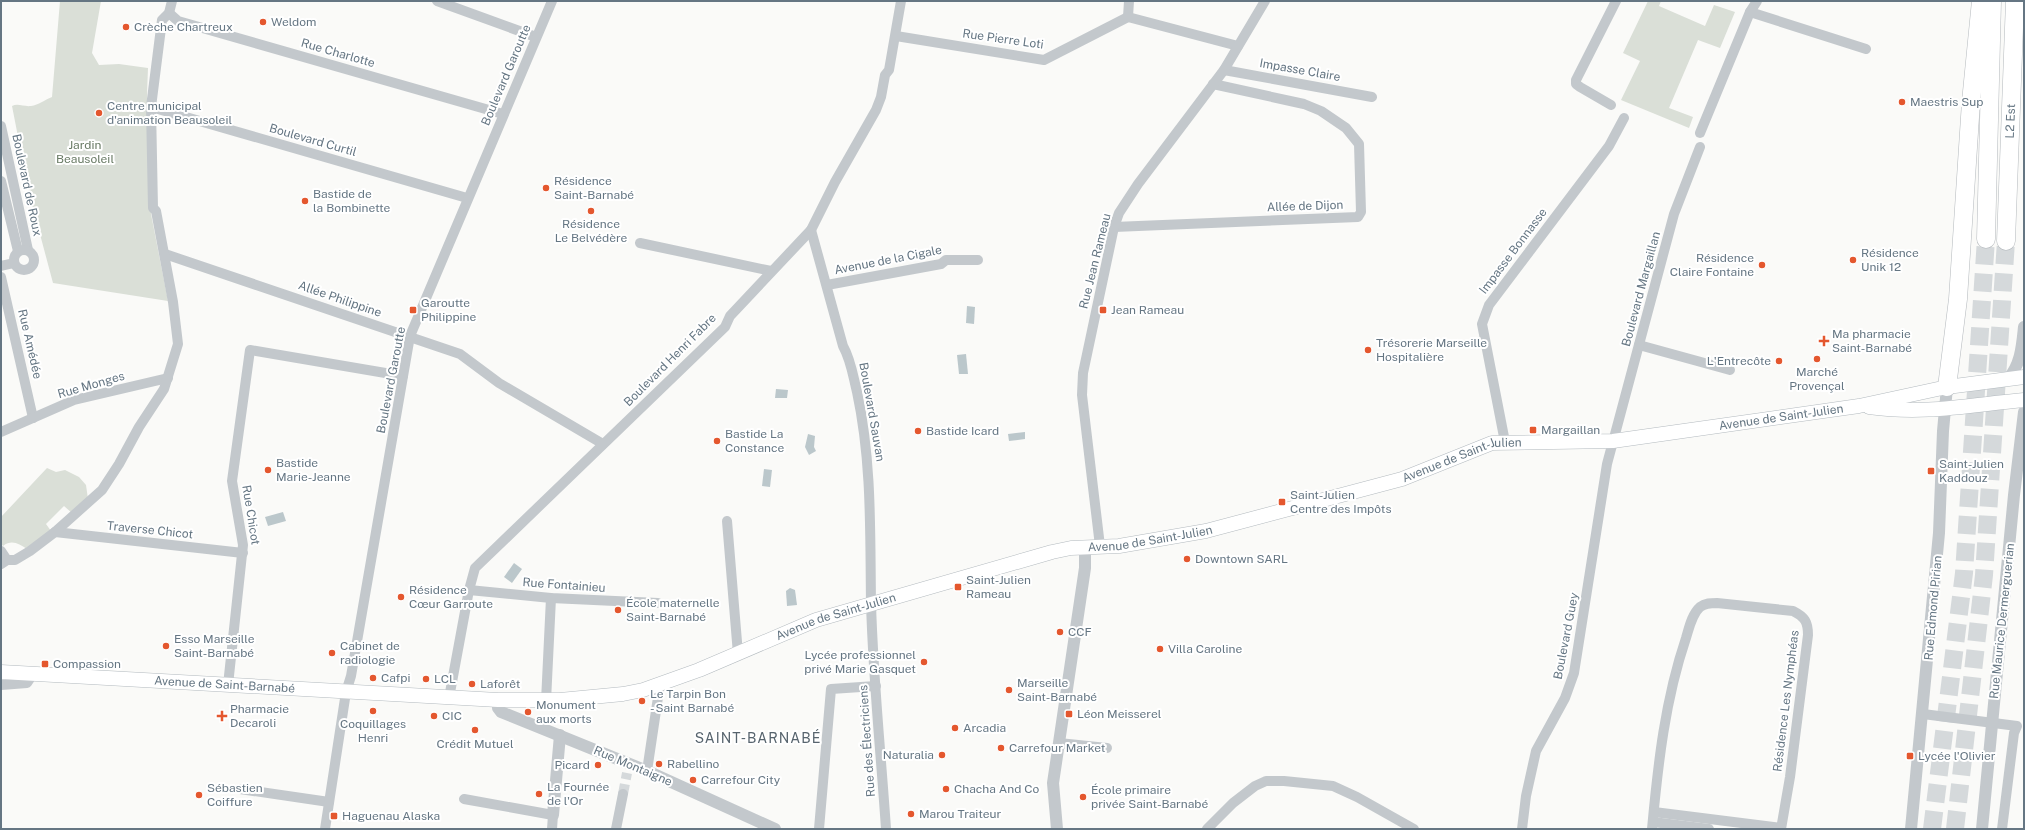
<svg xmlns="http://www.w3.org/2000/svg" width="2025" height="830" font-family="'Public Sans',sans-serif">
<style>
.green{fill:#dadfd7}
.water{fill:#bbc7cb}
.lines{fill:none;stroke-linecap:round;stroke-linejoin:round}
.minor-tunnel{stroke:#d5d9db;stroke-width:10;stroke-dasharray:10 5;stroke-linecap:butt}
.motorway-tunnel{stroke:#d5d9db;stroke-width:18;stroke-dasharray:18 9;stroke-linecap:butt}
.secondary-casing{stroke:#b3babf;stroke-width:15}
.motorway-casing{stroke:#b4b9bd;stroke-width:19}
.minor{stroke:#c3c8cc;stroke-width:10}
.tertiary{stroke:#c3c8cc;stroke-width:12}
.secondary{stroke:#fff;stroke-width:14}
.motorway{stroke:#fff;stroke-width:18}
.poi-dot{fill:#e4572e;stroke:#fff;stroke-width:1.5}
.labels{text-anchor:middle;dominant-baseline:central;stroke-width:4;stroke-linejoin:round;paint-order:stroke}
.poi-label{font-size:12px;fill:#657683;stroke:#fff;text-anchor:start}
.street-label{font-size:12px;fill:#657683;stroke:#fff}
.park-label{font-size:12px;fill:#687a64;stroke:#fff}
.quarter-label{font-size:14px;letter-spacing:1px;fill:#57646e;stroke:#fff}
</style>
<rect width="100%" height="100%" fill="#fafaf8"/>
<g class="green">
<path d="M60 1H101L92 53 99 65 119 64 148 68 147 94 149 194 151 214 168 301 53 283 29 193 12 106C18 103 24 107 31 106 39 105 44 100 52 97Z"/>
<path d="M1648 1H1661L1659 6 1705 26 1714 5 1735 12 1720 48 1698 40 1669 108 1693 117 1689 128 1621 100 1640 61 1623 53Z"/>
<path d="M47 468 56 472 65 470 79 477 86 485 88 499 72 513 64 506 46 524 51 531 27 549C19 544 12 539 3 546L1 544V517Z"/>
</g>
<g class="water">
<path d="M967 306 975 307 974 324 966 323Z"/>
<path d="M966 354 968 374H959L957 355Z"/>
<path d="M776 389 788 390 787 398H775Z"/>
<path d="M1025 432V439L1009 441 1008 434Z"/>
<path d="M808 434 815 436 814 447 816 451 809 455 805 447Z"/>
<path d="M764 469 772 470 770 487 762 486Z"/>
<path d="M283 512 286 521 268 526 265 517Z"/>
<path d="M514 563 522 569 512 583 504 577Z"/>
<path d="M790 588 795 590 797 605 787 606 786 591Z"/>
</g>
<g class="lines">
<path class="minor-tunnel" d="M623 794 627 773"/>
<g class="motorway-tunnel">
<path d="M1932 829 1964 573 1986 239"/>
<path d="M1955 829 1984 575 2006 241"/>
</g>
<defs>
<g id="secondary">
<path d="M1869 407C1925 415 1969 405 2024 400"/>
<path id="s1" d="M1 672 498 700H560L623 694 643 690 699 670 816 620 1052 552 1071 548 1119 546 1206 531 1402 479 1492 443 1613 441 1859 406 1947 387 2024 377"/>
</g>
<g id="motorway">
<path d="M1986 239 1992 1"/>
<path id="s2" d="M2006 241 2015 1"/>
<path d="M1947 387 1958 299 1971 102 1981 1"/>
</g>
</defs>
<use href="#secondary" class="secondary-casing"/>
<use href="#motorway" class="motorway-casing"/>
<g class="minor">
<path d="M437 1 536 37"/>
<path d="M1750 12 1866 49"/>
<path d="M169 13 178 21 503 114"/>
<path d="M1128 17 1129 1"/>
<path d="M896 36 1044 60 1128 17 1238 46"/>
<path d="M1224 70 1372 97"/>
<path d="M1611 105 1580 87 1576 84V80L1616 1"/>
<path d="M151 107 467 198"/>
<path d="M1 126 28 250"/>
<path d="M1700 133 1750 12 1757 1"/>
<path d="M1 181 18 251"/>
<path d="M1114 227 1358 217 1361 212 1359 144 1346 128 1321 111 1304 104 1213 84"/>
<path d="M811 230 843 346C851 360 853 376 857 392 872 462 870 532 871 603 873 678 881 754 886 829"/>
<path d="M640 243 771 271"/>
<circle cx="24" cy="260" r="10"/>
<path d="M165 254 460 354 499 383 603 444"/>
<path d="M1 266 14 263"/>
<path d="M1 277 33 418"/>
<path d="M827 285 941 264 946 260H978"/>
<path d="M1639 345 1730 370"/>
<path d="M1 432 74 400 168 378"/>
<path d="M1505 442 1482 324 1489 305 1609 146 1624 118"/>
<path d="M727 521 738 654"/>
<path d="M55 532 243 553"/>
<path d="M1100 546 1082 395 1083 373 1114 227 1119 213 1138 184 1224 70 1265 1"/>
<path d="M1 551 7 560"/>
<path d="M1 564 7 560H15L30 551 55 532 102 490 119 464 139 427 164 389 178 344 173 302 156 211 153 208 151 107 162 20 169 13 172 1"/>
<path d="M469 590 551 598 658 603"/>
<path d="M1 685 27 683 33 674"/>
<path d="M228 685 243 545 232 481 250 350 403 376"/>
<path d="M449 698 469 590 475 568 725 327 730 316 811 230 835 182 876 110 881 97 885 75 889 70 901 1"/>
<path d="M546 701 551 598"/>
<path d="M1923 714 2017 726 2014 733 2002 829"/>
<path d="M1059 743 1107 748"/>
<path d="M647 771 660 684"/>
<path d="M240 789 329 802"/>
<path d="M464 799 553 815 552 829"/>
<path d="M1654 812 1781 828"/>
<path d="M1653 822 1709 829"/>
<path d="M325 829 346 692 351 676 410 336 552 1"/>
<path d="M616 829 623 794"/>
<path d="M819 829 831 689 876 686"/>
<path d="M1207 829 1233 803 1255 786 1266 781H1284L1333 786 1357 797 1414 829"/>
<path d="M1522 829 1526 796 1536 751 1565 698 1574 673 1607 464 1674 214 1700 147"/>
<path d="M1652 829C1658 764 1665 700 1686 638 1689 628 1692 614 1700 607 1705 603 1711 603 1717 603L1793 611C1805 617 1808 622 1808 635L1790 777 1781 829"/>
</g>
<g class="tertiary">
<path d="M2008 379C2021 364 2022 346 2024 327"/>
<path d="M498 700V708L501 712 647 771 775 829"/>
<path d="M553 815 560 735"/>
<path d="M1057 829 1053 783 1085 568V547"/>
<path d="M1911 829 1939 533 1943 431 1947 387"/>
<path d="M1982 829 2014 495 2024 412"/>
</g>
<use href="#secondary" class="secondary"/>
<use href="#motorway" class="motorway"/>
</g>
<g class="poi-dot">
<circle cx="263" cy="22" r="4"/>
<circle cx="126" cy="27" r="4"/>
<circle cx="1902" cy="102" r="4"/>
<circle cx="99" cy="113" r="4"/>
<circle cx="546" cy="188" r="4"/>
<circle cx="305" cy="201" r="4"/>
<circle cx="591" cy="211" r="4"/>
<circle cx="1853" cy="260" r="4"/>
<circle cx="1762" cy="265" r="4"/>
<rect x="409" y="306" width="8" height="8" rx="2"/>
<rect x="1099" y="306" width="8" height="8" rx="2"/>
<path d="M1822 335h4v4h4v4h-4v4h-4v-4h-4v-4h4z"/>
<circle cx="1368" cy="350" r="4"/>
<circle cx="1817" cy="359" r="4"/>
<circle cx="1779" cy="361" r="4"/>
<rect x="1529" y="426" width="8" height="8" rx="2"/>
<circle cx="918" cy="431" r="4"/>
<circle cx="717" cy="441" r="4"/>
<circle cx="268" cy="470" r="4"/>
<rect x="1927" y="467" width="8" height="8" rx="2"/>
<rect x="1278" y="498" width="8" height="8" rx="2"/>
<circle cx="1187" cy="559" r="4"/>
<rect x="954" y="583" width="8" height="8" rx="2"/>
<circle cx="401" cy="597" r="4"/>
<circle cx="618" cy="610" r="4"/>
<circle cx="1060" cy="632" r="4"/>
<circle cx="166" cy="646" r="4"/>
<circle cx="1160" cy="649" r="4"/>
<circle cx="332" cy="653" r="4"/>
<circle cx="924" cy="662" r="4"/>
<rect x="41" y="660" width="8" height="8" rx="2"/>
<circle cx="373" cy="678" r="4"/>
<circle cx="426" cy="679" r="4"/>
<circle cx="472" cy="684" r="4"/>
<circle cx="1009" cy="690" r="4"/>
<circle cx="642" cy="701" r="4"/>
<circle cx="373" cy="711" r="4"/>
<circle cx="528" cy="712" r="4"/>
<rect x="1065" y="710" width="8" height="8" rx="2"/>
<path d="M220 710h4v4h4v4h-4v4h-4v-4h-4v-4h4z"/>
<circle cx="434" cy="716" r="4"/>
<circle cx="955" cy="728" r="4"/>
<circle cx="475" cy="730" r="4"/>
<circle cx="1001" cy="748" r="4"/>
<circle cx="942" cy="755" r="4"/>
<rect x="1906" y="752" width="8" height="8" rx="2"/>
<circle cx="659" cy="764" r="4"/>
<circle cx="598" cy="765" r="4"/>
<circle cx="693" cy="780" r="4"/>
<circle cx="946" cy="789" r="4"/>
<circle cx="539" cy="794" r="4"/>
<circle cx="199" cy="795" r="4"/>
<circle cx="1083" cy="797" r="4"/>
<circle cx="911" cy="814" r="4"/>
<rect x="330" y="812" width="8" height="8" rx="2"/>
</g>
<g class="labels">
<g class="poi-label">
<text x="271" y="22">Weldom</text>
<text x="134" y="27">Crèche Chartreux</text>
<text x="1910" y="102">Maestris Sup</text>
<text x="107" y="106">Centre municipal<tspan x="107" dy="14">d'animation Beausoleil</tspan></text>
<text x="554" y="181">Résidence<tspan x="554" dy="14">Saint-Barnabé</tspan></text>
<text x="313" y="194">Bastide de<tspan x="313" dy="14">la Bombinette</tspan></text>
<text x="591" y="224" text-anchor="middle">Résidence<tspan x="591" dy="14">Le Belvédère</tspan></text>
<text x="1861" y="253">Résidence<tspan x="1861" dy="14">Unik 12</tspan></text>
<text x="1754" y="258" text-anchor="end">Résidence<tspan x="1754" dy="14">Claire Fontaine</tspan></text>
<text x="421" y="303">Garoutte<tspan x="421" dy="14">Philippine</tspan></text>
<text x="1111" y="310">Jean Rameau</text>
<text x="1832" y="334">Ma pharmacie<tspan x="1832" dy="14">Saint-Barnabé</tspan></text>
<text x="1376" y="343">Trésorerie Marseille<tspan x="1376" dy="14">Hospitalière</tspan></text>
<text x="1771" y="361" text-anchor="end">L'Entrecôte</text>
<text x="1817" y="372" text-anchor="middle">Marché<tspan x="1817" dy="14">Provençal</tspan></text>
<text x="1541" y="430">Margaillan</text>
<text x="926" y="431">Bastide Icard</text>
<text x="725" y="434">Bastide La<tspan x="725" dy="14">Constance</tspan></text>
<text x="276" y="463">Bastide<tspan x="276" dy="14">Marie-Jeanne</tspan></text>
<text x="1939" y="464">Saint-Julien<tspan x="1939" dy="14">Kaddouz</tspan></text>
<text x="1290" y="495">Saint-Julien<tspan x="1290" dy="14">Centre des Impôts</tspan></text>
<text x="1195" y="559">Downtown SARL</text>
<text x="966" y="580">Saint-Julien<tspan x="966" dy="14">Rameau</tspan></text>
<text x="409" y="590">Résidence<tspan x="409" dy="14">Cœur Garroute</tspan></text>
<text x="626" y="603">École maternelle<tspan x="626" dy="14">Saint-Barnabé</tspan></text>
<text x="1068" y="632">CCF</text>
<text x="174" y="639">Esso Marseille<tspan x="174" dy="14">Saint-Barnabé</tspan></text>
<text x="340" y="646">Cabinet de<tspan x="340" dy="14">radiologie</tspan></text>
<text x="1168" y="649">Villa Caroline</text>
<text x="916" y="655" text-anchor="end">Lycée professionnel<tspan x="916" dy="14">privé Marie Gasquet</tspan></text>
<text x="53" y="664">Compassion</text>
<text x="381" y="678">Cafpi</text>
<text x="434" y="679">LCL</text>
<text x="1017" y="683">Marseille<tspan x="1017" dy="14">Saint-Barnabé</tspan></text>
<text x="480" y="684">Laforêt</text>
<text x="650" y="694">Le Tarpin Bon<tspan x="650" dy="14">- Saint Barnabé</tspan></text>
<text x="536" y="705">Monument<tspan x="536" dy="14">aux morts</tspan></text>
<text x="230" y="709">Pharmacie<tspan x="230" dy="14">Decaroli</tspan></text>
<text x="1077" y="714">Léon Meisserel</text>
<text x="442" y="716">CIC</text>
<text x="373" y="724" text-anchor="middle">Coquillages<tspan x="373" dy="14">Henri</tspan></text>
<text x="963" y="728">Arcadia</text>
<text x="475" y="744" text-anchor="middle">Crédit Mutuel</text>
<text x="1009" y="748">Carrefour Market</text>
<text x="934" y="755" text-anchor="end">Naturalia</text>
<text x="1918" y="756">Lycée l'Olivier</text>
<text x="667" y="764">Rabellino</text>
<text x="590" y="765" text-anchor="end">Picard</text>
<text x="701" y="780">Carrefour City</text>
<text x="547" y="787">La Fournée<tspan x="547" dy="14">de l'Or</tspan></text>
<text x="207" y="788">Sébastien<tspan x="207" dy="14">Coiffure</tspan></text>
<text x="954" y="789">Chacha And Co</text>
<text x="1091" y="790">École primaire<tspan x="1091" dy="14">privée Saint-Barnabé</tspan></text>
<text x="919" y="814">Marou Traiteur</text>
<text x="342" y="816">Haguenau Alaska</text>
</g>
<g class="street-label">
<text transform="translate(1003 39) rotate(8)">Rue Pierre Loti</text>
<text transform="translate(338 53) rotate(16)">Rue Charlotte</text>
<text transform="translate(1300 70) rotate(10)">Impasse Claire</text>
<text transform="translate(506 75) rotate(-67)">Boulevard Garoutte</text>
<text stroke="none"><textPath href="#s2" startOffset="120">L2 Est</textPath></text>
<text transform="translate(313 140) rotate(16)">Boulevard Curtil</text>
<text transform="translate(27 185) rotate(78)">Boulevard de Roux</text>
<text transform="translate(1305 206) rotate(-2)">Allée de Dijon</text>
<text transform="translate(1513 251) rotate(-53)">Impasse Bonnasse</text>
<text transform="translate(888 260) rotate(-11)">Avenue de la Cigale</text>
<text transform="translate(1095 261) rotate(-76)">Rue Jean Rameau</text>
<text transform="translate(1641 289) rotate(-75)">Boulevard Margaillan</text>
<text transform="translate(340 299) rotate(19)">Allée Philippine</text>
<text transform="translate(30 344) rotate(77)">Rue Amédée</text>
<text transform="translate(670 360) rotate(-45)">Boulevard Henri Fabre</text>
<text transform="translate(391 380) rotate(-79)">Boulevard Garoutte</text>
<text transform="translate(91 385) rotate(-16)">Rue Monges</text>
<text transform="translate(872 412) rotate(80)">Boulevard Sauvan</text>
<text stroke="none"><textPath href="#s1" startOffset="1822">Avenue de Saint-Julien</textPath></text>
<text stroke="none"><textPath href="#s1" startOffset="1498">Avenue de Saint-Julien</textPath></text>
<text transform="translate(251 515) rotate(81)">Rue Chicot</text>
<text transform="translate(150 530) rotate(6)">Traverse Chicot</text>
<text stroke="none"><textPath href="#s1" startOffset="1175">Avenue de Saint-Julien</textPath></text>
<text transform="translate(564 585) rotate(4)">Rue Fontainieu</text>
<text transform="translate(1933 608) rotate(-85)">Rue Edmond Pirian</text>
<text stroke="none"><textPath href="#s1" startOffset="850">Avenue de Saint-Julien</textPath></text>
<text transform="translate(2002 621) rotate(-84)">Rue Maurice Dermerguerian</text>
<text transform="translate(1566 636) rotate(-79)">Boulevard Guey</text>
<text stroke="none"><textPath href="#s1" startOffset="224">Avenue de Saint-Barnabé</textPath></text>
<text transform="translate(1786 701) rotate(-83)">Résidence Les Nymphéas</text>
<text transform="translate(867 741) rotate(-94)">Rue des Électriciens</text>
<text transform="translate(633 766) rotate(23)">Rue Montaigne</text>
</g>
<g class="park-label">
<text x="85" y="145">Jardin<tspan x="85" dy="14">Beausoleil</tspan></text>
</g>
<g class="quarter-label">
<text x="758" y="738">SAINT-BARNABÉ</text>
</g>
</g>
<rect width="2025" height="830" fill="none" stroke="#657683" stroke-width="4"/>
</svg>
